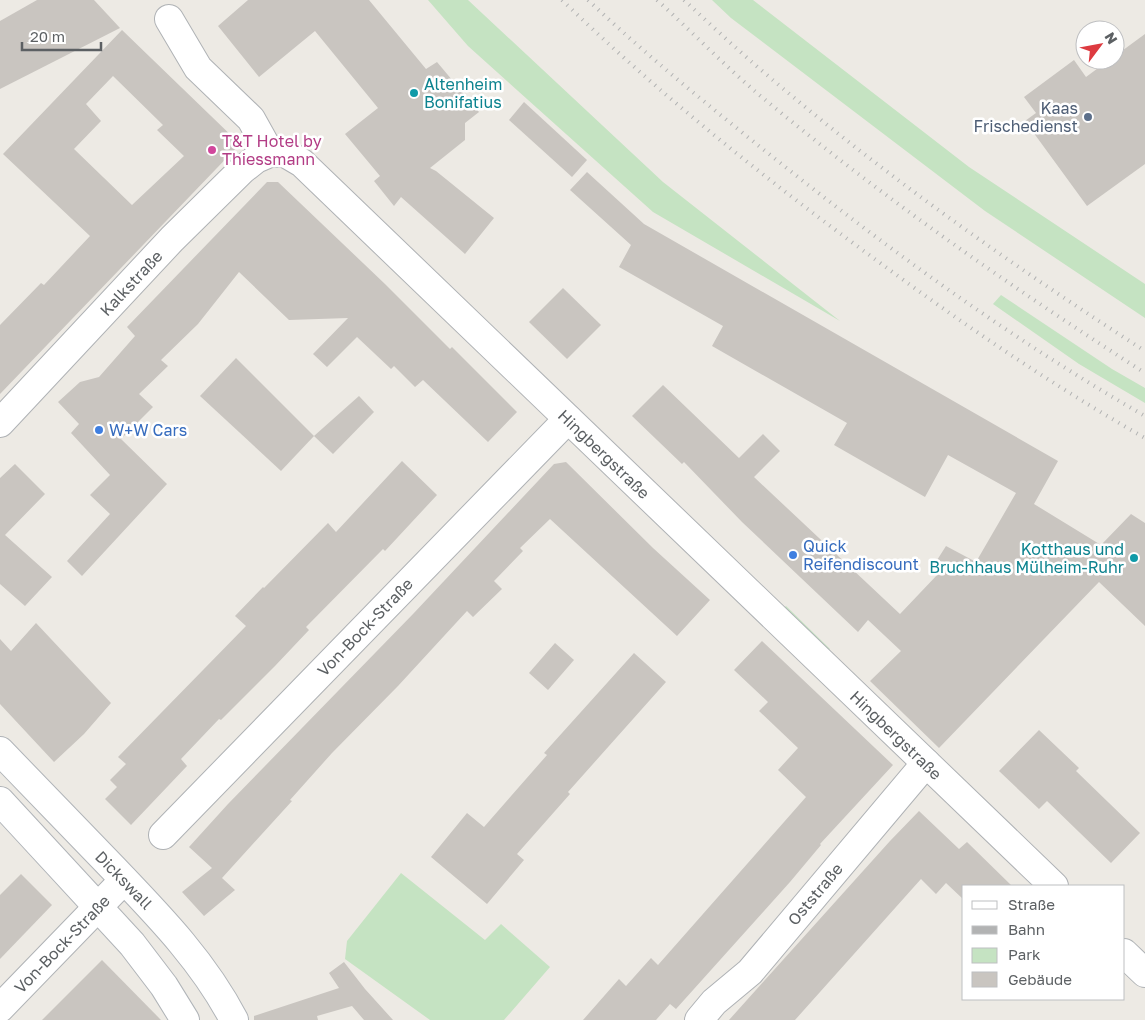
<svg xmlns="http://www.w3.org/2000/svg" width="1145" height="1020" font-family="'Golos Text',sans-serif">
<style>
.green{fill:#c5e3c2}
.building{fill:#c9c5c0;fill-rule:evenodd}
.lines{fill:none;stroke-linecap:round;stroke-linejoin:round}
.minor-casing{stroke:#afb2b5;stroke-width:30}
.tertiary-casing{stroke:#afb2b5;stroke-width:30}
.secondary-casing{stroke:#b0b4b8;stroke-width:30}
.minor{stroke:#fff;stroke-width:28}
.tertiary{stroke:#fff;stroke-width:28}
.secondary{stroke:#fff;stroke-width:28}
.rail{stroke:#b2b3b3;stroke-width:4;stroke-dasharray:1 6;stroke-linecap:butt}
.culture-dot{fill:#0f9aa8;stroke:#fff;stroke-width:2}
.service-dot{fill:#5c6f8a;stroke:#fff;stroke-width:2}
.hotel-dot{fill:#d1479c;stroke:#fff;stroke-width:2}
.shop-dot{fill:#3f7fe0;stroke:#fff;stroke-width:2}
.labels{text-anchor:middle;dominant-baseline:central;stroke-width:5;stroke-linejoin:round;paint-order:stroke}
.culture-label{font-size:16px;fill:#0d838f;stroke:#fff;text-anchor:start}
.service-label{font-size:16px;fill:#4e5e75;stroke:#fff;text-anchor:end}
.hotel-label{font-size:16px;fill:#b23c85;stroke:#fff;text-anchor:start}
.street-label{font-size:16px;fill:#5c6063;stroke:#fff}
.shop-label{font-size:16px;fill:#366cbe;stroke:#fff;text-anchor:start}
</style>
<rect width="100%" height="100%" fill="#edeae4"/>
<g class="green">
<path d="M428 0H468L663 182 840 321 653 212 468 46Z"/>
<path d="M712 0H753L969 167 1145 284V318L985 211 731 18Z"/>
<path d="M1001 295 1112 369 1145 388V403L1079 364 993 304Z"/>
<path d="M786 606 830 649 827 651 784 608Z"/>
<path d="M401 873 485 940 501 924 550 967 504 1020H430L345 959 347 941Z"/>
</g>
<g class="building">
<path d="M37 0H94L120 28 0 89V21Z"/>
<path d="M248 0H369L426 69 437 62 479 112 465 123V140L430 168 436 171 494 218 465 254 401 197 394 206 374 181 380 176 345 134 378 108 315 31 259 77 218 26Z"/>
<path d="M122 30 240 144 0 394V325L41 283 44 285 90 236 3 154ZM113 76 163 125 157 130 184 156 132 205 74 149 101 121 86 104Z"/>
<path d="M1145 34V164L1087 206 1025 121 1036 113 1024 97 1074 60 1086 77 1109 60H1115V56Z"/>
<path d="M524 102 587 160 572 177 509 120Z"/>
<path d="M587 172 644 224 1058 461 1034 504 1101 545 1131 514 1145 523V626L1099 582 939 748 870 681 901 651 868 620 858 632 742 522 684 462 682 464 632 416 663 385 739 458 763 434 780 451 754 477 900 614 938 574 932 568 946 546 976 562 1016 493 948 455 925 497 834 445 847 423 712 346 723 326 619 267 631 245 570 190Z"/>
<path d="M267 182H278L385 284 450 349 452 347 517 412 488 442 423 380 415 387 394 366 391 369 357 337 327 367 313 354 348 318 289 320 239 272 198 324 161 360 168 366 139 394 153 407 121 439 167 484 82 576 67 561 110 514 90 495 110 475 71 433 79 424 58 402 80 382 99 377 135 336 127 327Z"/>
<path d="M563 288 601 325 567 359 529 322Z"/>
<path d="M236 358 314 436 281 471 200 396Z"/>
<path d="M359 396 374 412 333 454 314 436Z"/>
<path d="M402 461 437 495 385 551 383 549 306 627 309 630 275 666 221 720 219 719 181 759 187 766 131 825 105 799 117 787 110 780 126 764 118 757 246 626 235 616 263 587 264 588 328 523 336 532Z"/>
<path d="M566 462 653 548 710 600 677 636 550 519 520 548 523 551 494 581 502 589 473 617 467 611 398 686 332 753 290 800 292 801 222 878 235 890 204 916 182 892 212 868 189 847 228 804 413 614 554 464Z"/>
<path d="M15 464 45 494 5 535 52 577 25 606 0 584V478Z"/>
<path d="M36 623 111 703 84 734 54 762 0 704V639L11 651Z"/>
<path d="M762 641 893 765 820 844 821 845 790 882 676 1009 670 1004 656 1020H583L619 979 626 986 651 958 658 965 806 797 778 770 798 748 759 711 768 702 734 670Z"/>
<path d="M555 643 574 660 548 690 529 673Z"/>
<path d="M634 653 666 682 568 792 570 794 517 854 524 860 487 904 431 857 467 813 484 827 547 755 544 753Z"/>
<path d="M1039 730 1079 768 1076 771 1140 833 1111 863 1047 801 1039 809 999 771Z"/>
<path d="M919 811 959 849 967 842 1012 886H964V900L946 883 936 894 921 879 795 1020H729L890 841Z"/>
<path d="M21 874 52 905 0 959V895Z"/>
<path d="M102 960 161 1020H42Z"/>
<path d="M344 962 365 989 393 1020H364L352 1006 317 1016 318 1020H254V1016L339 988 329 973Z"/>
</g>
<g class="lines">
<defs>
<g id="minor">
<path d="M169 19 198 68 251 119 270 153"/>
<path d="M163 835 568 419"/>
<path d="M0 1008 124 880"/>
<path d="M699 1020 714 1002 750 972 926 763"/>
</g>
<g id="tertiary">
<path d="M0 423 172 239 242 170 256 159 270 153H285L302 163 1054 886"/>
<path d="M1124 953 1145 973"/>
</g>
<g id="secondary">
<path d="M0 751C38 790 76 830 114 869 159 916 204 962 234 1020"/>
<path d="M0 801 132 944 164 986 185 1020"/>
</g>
</defs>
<use href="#minor" class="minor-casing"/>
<use href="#tertiary" class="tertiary-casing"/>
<use href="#secondary" class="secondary-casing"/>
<use href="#minor" class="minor"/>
<use href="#tertiary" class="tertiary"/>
<use href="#secondary" class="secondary"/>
<g class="rail">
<path d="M562 0C658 93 764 178 872 257 960 322 1050 384 1145 438"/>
<path d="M588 0C644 53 704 102 764 150 885 247 1011 339 1145 416"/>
<path d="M657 0C691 31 723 64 757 93 880 196 1011 287 1145 373"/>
<path d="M684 0C713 27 743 55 774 81 891 180 1016 268 1145 351"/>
</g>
</g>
<g class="culture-dot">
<circle cx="414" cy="93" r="5"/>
<circle cx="1134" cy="558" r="5"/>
</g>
<circle class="service-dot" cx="1088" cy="117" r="5"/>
<circle class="hotel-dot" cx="212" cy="150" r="5"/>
<g class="shop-dot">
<circle cx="99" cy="430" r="5"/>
<circle cx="793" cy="555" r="5"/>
</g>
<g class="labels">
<g class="culture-label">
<text x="424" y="84">Altenheim<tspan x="424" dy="18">Bonifatius</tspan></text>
<text x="1124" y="549" text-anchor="end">Kotthaus und<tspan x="1124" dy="18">Bruchhaus Mülheim-Ruhr</tspan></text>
</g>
<g class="service-label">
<text x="1078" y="108">Kaas<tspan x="1078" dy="18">Frischedienst</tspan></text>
</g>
<g class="hotel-label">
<text x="222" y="141">T&amp;T Hotel by<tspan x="222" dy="18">Thiessmann</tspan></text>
</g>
<g class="street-label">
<text transform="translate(131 283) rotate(-47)">Kalkstraße</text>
<text transform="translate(604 454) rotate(44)">Hingbergstraße</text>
<text transform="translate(365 627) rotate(-46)">Von-Bock-Straße</text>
<text transform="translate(896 735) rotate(44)">Hingbergstraße</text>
<text transform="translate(124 880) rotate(46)">Dickswall</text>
<text transform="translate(815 894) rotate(-50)">Oststraße</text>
<text transform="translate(62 944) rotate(-46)">Von-Bock-Straße</text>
</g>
<g class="shop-label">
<text x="109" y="430">W+W Cars</text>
<text x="803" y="546">Quick<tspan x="803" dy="18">Reifendiscount</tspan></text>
</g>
</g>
<rect x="962" y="885" width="162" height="115" fill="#ffffff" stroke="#bebfc1"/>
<rect x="972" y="901" width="25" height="8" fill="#ffffff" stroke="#bebfc1"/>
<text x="1008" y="910" font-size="15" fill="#5c6063">Straße</text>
<rect x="972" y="926" width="25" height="8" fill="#b2b3b3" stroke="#bebfc1"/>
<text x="1008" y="935" font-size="15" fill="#5c6063">Bahn</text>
<rect x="972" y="948" width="25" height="15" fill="#c5e3c2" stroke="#bebfc1"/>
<text x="1008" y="960" font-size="15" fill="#5c6063">Park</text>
<rect x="972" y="972" width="25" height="15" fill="#c9c5c0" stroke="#bebfc1"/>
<text x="1008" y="985" font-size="15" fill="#5c6063">Gebäude</text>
<g transform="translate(1100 45) rotate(58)"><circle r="24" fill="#ffffff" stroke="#bebfc1"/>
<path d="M0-4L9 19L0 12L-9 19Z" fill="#dd3a40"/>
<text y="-8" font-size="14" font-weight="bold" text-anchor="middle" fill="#5c6063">N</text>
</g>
<path d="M22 42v8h79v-8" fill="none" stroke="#5c6063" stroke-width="2.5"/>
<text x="30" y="42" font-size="15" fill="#5c6063" stroke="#ffffff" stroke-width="4" paint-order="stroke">20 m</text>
</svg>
